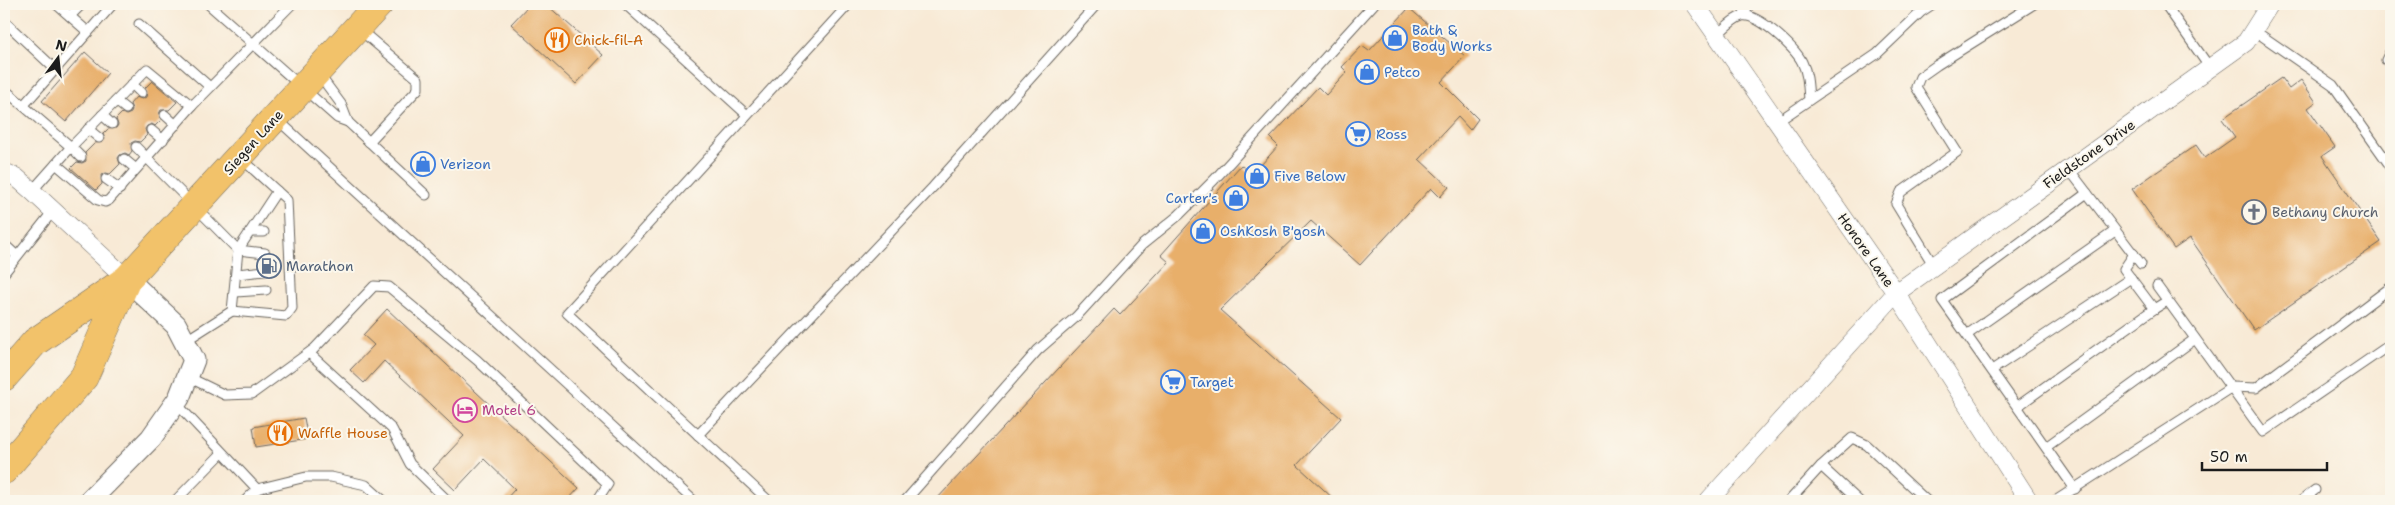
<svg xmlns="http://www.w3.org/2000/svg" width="2395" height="505" font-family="'Shantell Sans',sans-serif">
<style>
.building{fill:#e8af6b}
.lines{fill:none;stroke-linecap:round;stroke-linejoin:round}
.service-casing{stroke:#69645d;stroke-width:11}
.minor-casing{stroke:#69645d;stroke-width:19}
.tertiary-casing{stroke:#69645d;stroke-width:23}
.primary-casing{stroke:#69645d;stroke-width:29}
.service{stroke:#fff;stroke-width:9}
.minor{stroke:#fff;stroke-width:18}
.tertiary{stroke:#fff;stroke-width:21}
.primary{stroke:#f2c26a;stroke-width:28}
.labels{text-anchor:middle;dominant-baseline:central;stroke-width:4;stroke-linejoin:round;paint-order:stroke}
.shop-label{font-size:14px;fill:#366cbe;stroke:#fbf7ec;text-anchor:start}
.food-label{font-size:14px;fill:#c56008;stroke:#fbf7ec;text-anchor:start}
.street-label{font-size:14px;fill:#1c1c1c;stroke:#fbf7ec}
.worship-label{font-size:14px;fill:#5b616d;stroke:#fbf7ec;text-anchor:start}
.service-label{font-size:14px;fill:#4e5e75;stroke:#fbf7ec;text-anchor:start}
.hotel-label{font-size:14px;fill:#b23c85;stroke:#fbf7ec;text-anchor:start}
</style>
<rect width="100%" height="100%" fill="#fbf7ec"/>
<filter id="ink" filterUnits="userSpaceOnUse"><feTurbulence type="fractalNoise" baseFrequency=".02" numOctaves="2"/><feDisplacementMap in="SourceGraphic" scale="10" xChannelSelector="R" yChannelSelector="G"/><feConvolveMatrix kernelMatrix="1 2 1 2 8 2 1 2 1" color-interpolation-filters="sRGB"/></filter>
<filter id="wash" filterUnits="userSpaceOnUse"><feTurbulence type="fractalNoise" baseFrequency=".0096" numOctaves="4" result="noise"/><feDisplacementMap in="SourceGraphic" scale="20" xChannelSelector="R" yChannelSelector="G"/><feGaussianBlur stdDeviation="1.12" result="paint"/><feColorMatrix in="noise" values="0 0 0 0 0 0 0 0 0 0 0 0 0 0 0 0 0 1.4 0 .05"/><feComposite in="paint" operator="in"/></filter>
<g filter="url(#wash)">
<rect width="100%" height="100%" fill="#f8ead6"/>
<g id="blocks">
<g class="building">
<path d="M530 4H546L603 55 576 84 511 24Z"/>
<path d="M1409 8 1465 56 1441 82 1478 119 1470 130 1458 117 1419 159 1449 187 1440 197 1431 188 1360 265 1311 221 1220 310 1341 418 1297 465 1336 501H935L1114 309 1120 315 1169 262 1161 255 1241 165 1252 175 1278 146 1270 138 1318 87 1326 95 1347 72 1342 67 1362 46 1369 51Z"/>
<path d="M85 52 108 73 66 122 42 101Z"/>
<path d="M2281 78 2289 89 2301 80 2316 102 2308 108 2335 147 2322 156 2381 242 2254 330 2190 238 2174 249 2132 189 2196 145 2205 158 2235 137 2222 119Z"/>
<path d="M152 81 177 102 169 110H161L159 114 161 120 155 126 152 124 147 126 145 129 147 135 140 142 135 141 131 143 132 151 129 155 125 153 120 155 118 158 120 164 110 174 106 173 101 175 102 184 96 190 71 168 77 162 82 163 86 161 85 153 95 143 103 142 105 139 103 134 108 129 116 128 118 125 116 119 122 113 126 115 131 113 132 109 130 104 136 97 142 99 146 97 147 92 145 88Z"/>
<path d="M387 309 579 488 567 501H504L515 489 484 459 455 490 433 469 464 436 384 361 364 383 350 370 374 345 363 335Z"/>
<path d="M304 418 308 439 256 447 253 427Z"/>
</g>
</g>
</g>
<g filter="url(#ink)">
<use href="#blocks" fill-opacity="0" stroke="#69645d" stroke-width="1"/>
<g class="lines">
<defs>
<g id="service">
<path d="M56 4 88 32"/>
<path d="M208 4 337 118 348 122 341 104 318 73"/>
<path d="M625 4 746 114"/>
<path d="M2165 4 2210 68"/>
<path d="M1743 15 1750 4"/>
<path d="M70 16 82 4"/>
<path d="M4 21 55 69"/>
<path d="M139 24 210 87"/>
<path d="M359 29 418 79V89L369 142"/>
<path d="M2255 31 2333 85 2391 167"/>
<path d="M1717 35C1724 29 1732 19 1742 16 1757 12 1795 48 1802 62 1808 74 1808 87 1809 100"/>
<path d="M2391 50 2386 60 2391 62"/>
<path d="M132 84 141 93"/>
<path d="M4 89 71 147 32 191"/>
<path d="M116 101 126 109"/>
<path d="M23 106 113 4"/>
<path d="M102 115 112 124"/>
<path d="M165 115 176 125"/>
<path d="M278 120 694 501"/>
<path d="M348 122 426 195"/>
<path d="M1777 122 1877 54 1921 12 1933 4"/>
<path d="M88 129 99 138"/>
<path d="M151 130 163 140"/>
<path d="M136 147 238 250 232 311 185 341"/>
<path d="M81 157 71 147 147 69 192 106"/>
<path d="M241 158 277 191 238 250 265 253"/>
<path d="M124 159 136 169"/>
<path d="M56 164 98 200 105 202 109 200 192 106 292 4"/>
<path d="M2068 168 2141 264"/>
<path d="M106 179 120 189"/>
<path d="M250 232H264"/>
<path d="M4 244 17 256"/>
<path d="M2134 254 2124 269 2154 309 2167 301"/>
<path d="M1934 266 1896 204 1901 192 1957 152 1916 87 1920 77 1937 65 2034 4"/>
<path d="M4 273 53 211"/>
<path d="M237 274 265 271"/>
<path d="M2157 286 2263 432 2391 344"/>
<path d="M236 292 266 290"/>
<path d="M232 311 286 316 292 308 287 200 277 191"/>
<path d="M1968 334 2115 231"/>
<path d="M309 353 392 429 410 464 448 501"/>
<path d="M1992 370 2131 278"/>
<path d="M188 377 225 395 252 394 314 349 374 286 389 287 477 360 608 484 597 501"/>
<path d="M176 403 257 489 306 477H331L366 485 384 501"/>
<path d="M2018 406 2154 309"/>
<path d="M698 435 933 187 1097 4"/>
<path d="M2046 447 2195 339"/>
<path d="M1821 466 1852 438 1867 445 1927 501"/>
<path d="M2075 489 1942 300 2087 193"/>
<path d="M175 501 222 453"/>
<path d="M245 501 257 489"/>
<path d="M769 501 567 313 849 4"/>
<path d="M905 501 1038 350 1076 317 1142 245 1179 215 1214 180 1374 4"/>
<path d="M1789 501 1821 466 1859 501"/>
<path d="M2055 501 2232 387 2256 388 2391 287"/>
<path d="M2301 501 2315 490"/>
</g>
<g id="minor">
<path d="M1695 4 1896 293 2029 501"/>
<path d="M4 172 16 177 32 191 127 279"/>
<path d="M1708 501 1896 293 2246 42 2270 4"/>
</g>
<path id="tertiary" d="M89 501 151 438 179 398 194 360 176 325 127 279"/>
<g id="primary">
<path d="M4 377 35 342 127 279 379 4"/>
<path d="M4 470 84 377 127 279"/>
</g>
</defs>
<use href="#service" class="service-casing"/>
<use href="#minor" class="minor-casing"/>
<use href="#tertiary" class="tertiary-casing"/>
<use href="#primary" class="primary-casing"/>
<use href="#service" class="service"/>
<use href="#minor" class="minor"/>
<use href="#tertiary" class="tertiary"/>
<use href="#primary" class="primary"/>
</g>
</g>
<defs>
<symbol id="shop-ring" viewBox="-11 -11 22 22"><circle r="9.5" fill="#fbf7ec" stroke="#3f7fe0" stroke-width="1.5"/><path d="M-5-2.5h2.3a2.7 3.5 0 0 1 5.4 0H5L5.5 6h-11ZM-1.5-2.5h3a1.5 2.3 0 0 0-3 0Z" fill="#3f7fe0"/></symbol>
<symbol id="restaurant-ring" viewBox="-11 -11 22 22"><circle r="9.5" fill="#fbf7ec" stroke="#e8710a" stroke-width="1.5"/><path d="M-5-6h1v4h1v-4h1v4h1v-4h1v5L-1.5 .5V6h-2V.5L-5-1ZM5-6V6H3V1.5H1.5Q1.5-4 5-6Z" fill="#e8710a"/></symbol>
<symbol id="supermarket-ring" viewBox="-11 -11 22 22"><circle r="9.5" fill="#fbf7ec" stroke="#3f7fe0" stroke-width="1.5"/><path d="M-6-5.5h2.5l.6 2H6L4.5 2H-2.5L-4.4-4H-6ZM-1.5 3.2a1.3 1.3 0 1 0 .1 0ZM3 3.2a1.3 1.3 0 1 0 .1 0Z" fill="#3f7fe0"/></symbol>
<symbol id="church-ring" viewBox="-11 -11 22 22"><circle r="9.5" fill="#fbf7ec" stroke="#6b7280" stroke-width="1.5"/><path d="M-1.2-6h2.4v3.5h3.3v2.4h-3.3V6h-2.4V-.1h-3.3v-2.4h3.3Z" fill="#6b7280"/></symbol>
<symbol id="fuel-ring" viewBox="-11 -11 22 22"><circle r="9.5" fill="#fbf7ec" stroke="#5c6f8a" stroke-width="1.5"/><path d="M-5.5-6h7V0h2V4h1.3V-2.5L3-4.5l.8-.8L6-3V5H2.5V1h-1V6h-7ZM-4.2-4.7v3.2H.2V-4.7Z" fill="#5c6f8a"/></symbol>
<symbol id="hotel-ring" viewBox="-11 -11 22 22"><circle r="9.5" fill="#fbf7ec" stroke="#d1479c" stroke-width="1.5"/><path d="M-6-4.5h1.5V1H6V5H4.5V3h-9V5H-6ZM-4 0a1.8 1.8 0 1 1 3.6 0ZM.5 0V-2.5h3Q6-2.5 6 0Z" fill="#d1479c"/></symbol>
</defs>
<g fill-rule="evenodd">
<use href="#shop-ring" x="1381" y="24" width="28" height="28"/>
<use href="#restaurant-ring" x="543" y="26" width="28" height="28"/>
<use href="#shop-ring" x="1353" y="58" width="28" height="28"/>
<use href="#supermarket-ring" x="1344" y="120" width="28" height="28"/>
<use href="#shop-ring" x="409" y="150" width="28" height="28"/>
<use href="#shop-ring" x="1243" y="162" width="28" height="28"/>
<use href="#shop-ring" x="1222" y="184" width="28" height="28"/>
<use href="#church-ring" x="2240" y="198" width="28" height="28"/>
<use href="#shop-ring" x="1189" y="217" width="28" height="28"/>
<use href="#fuel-ring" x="255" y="252" width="28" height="28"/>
<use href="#supermarket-ring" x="1159" y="368" width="28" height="28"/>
<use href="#hotel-ring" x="451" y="396" width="28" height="28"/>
<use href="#restaurant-ring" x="266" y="419" width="28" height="28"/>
</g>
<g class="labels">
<g class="shop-label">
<text x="1412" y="30">Bath &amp;<tspan x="1412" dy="16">Body Works</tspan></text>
<text x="1384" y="72">Petco</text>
<text x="1376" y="134">Ross</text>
<text x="440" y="164">Verizon</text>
<text x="1274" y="176">Five Below</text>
<text x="1218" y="198" text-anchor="end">Carter's</text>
<text x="1220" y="231">OshKosh B'gosh</text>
<text x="1190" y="382">Target</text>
</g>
<g class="food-label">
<text x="574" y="40">Chick-fil-A</text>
<text x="298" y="433">Waffle House</text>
</g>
<g class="street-label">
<text transform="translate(253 142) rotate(-48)">Siegen Lane</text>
<text transform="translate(2089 154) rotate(-35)">Fieldstone Drive</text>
<text transform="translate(1866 250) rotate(55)">Honore Lane</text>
</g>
<g class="worship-label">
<text x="2272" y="212">Bethany Church</text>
</g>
<g class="service-label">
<text x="286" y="266">Marathon</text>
</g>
<g class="hotel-label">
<text x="482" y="410">Motel 6</text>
</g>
</g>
<rect width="2395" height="505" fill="none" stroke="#fbf7ec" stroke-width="20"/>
<g transform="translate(58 58) rotate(15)" stroke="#fbf7ec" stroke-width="4" paint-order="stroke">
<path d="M0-4L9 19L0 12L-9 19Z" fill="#1c1c1c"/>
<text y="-8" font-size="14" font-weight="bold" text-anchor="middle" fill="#1c1c1c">N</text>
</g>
<path d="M2202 462v8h125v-8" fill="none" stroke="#1c1c1c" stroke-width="2.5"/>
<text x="2210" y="462" font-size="15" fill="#1c1c1c" stroke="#fbf7ec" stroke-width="4" paint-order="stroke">50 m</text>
</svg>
